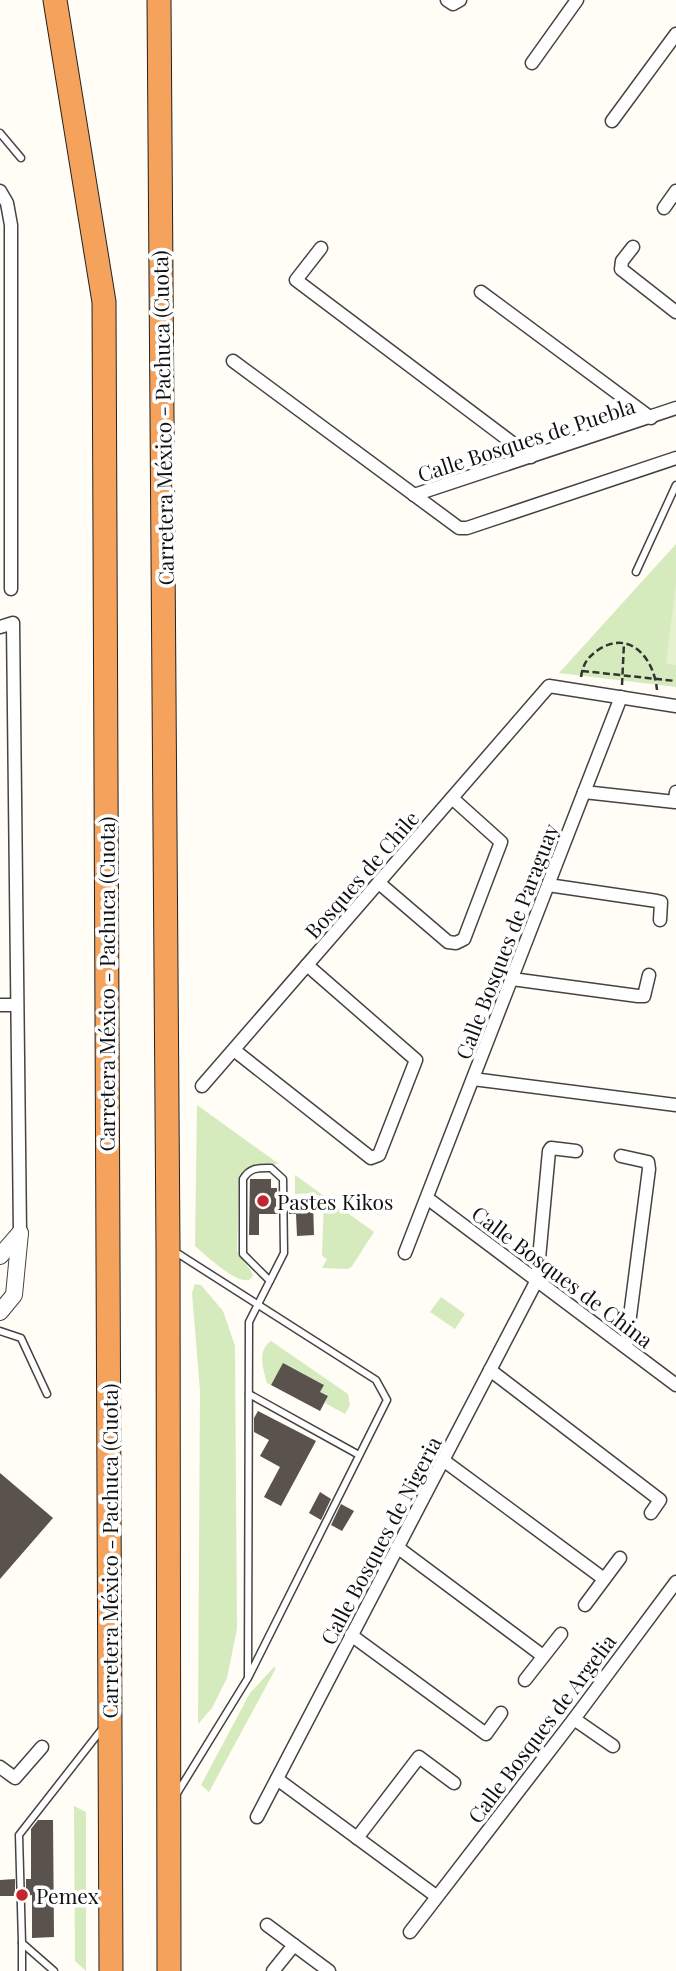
<svg xmlns="http://www.w3.org/2000/svg" width="676" height="1971" font-family="'Playfair Display',serif">
<style>
.green{fill:#d5ebbd}
.pitch{fill:#e6f2cf}
.building{fill:#5a524d}
.lines{fill:none;stroke-linecap:round;stroke-linejoin:round}
.service-casing{stroke:#444;stroke-width:9}
.minor-casing{stroke:#444;stroke-width:15}
.tertiary-casing{stroke:#444;stroke-width:18}
.motorway-casing{stroke:#222;stroke-width:25}
.path{stroke:#333;stroke-width:2.5;stroke-dasharray:7 3.5;stroke-linecap:butt}
.service{stroke:#fff;stroke-width:6}
.minor{stroke:#fff;stroke-width:12}
.tertiary{stroke:#fff;stroke-width:16}
.motorway{stroke:#f5a25d;stroke-width:23}
.poi-dot{fill:#c4262e;stroke:#fff;stroke-width:2.5}
.labels{text-anchor:middle;dominant-baseline:central;stroke-width:7;stroke-linejoin:round;paint-order:stroke}
.street-label{font-size:21px;fill:#111;stroke:#fff}
.poi-label{font-size:21px;fill:#111;stroke:#fff;text-anchor:start}
</style>
<rect width="100%" height="100%" fill="#fffdf5"/>
<g class="green">
<path d="M676 544V687L559 673Z"/>
<path d="M197 1105 279 1164C263 1165 246 1161 239 1178L237 1251C241 1261 250 1266 253 1276L249 1280C234 1283 207 1256 195 1246Z"/>
<path d="M295 1175 374 1232 352 1266 348 1269 322 1268 327 1259 322 1256 324 1200 314 1193 295 1194Z"/>
<path d="M195 1284 201 1285 223 1311 235 1346 237 1629 227 1678 212 1708 198 1724 200 1391 192 1293Z"/>
<path d="M441 1297 465 1314 455 1329 430 1312Z"/>
<path d="M271 1341 348 1394 350 1405 345 1414 325 1403 328 1396 320 1392 323 1384 298 1371 275 1377 271 1385 267 1383C263 1368 257 1350 271 1341Z"/>
<path d="M274 1667 276 1668 209 1792 201 1785 250 1693Z"/>
<path d="M74 1806 86 1812V1971L75 1961Z"/>
</g>
<path class="pitch" d="M676 584V665L666 664Z"/>
<g class="building">
<path d="M250 1179H271V1188H277L278 1214H259V1235H249Z"/>
<path d="M313 1202 314 1235 297 1236 296 1214H289V1203Z"/>
<path d="M283 1363 324 1385 320 1392 328 1396 320 1411 271 1385Z"/>
<path d="M258 1411 316 1441 281 1506 264 1497 280 1467 260 1456 269 1440 254 1432V1418Z"/>
<path d="M0 1473 53 1518 0 1579Z"/>
<path d="M320 1492 331 1499 321 1520 309 1513Z"/>
<path d="M341 1504 354 1511 342 1531 331 1525Z"/>
<path d="M38 1820H53L54 1937 32 1938V1895L26 1896V1879H31V1829Z"/>
<path d="M15 1879V1896H0V1880Z"/>
</g>
<g class="lines">
<defs>
<g id="service">
<path d="M0 133 21 158"/>
<path d="M636 572 676 485"/>
<path d="M174 1251 376 1380 387 1400 248 1678 176 1795"/>
<path d="M0 1331 21 1338 47 1394"/>
<path d="M249 1394 359 1455"/>
<path d="M248 1676 249 1322 284 1253 283 1179 271 1168C259 1168 250 1167 243 1179V1254L270 1281"/>
<path d="M22 1943V1971"/>
<path d="M54 1971 22 1943 19 1835 102 1729"/>
</g>
<g id="minor">
<path d="M447 0 453 4 460 0"/>
<path d="M532 63 577 0"/>
<path d="M612 121 676 34"/>
<path d="M0 191 7 203 11 225V589"/>
<path d="M664 208 676 191"/>
<path d="M633 247 622 261 621 269 676 312"/>
<path d="M321 248 296 280 531 457"/>
<path d="M481 292 651 418"/>
<path d="M233 361 459 528H467L676 458"/>
<path d="M414 495 676 408"/>
<path d="M0 627 13 623 20 1233"/>
<path d="M584 792 675 802 676 792"/>
<path d="M379 883 448 942 456 943 464 939 501 842 452 798"/>
<path d="M548 885 657 901 661 902 660 920"/>
<path d="M512 979 638 996H644L649 975"/>
<path d="M0 1005H16"/>
<path d="M234 1050 371 1158 379 1155 416 1060 307 965"/>
<path d="M473 1079 676 1105"/>
<path d="M202 1086 549 686 676 706"/>
<path d="M621 1156 648 1162 649 1169 626 1347"/>
<path d="M427 1198 676 1385"/>
<path d="M405 1253 621 697"/>
<path d="M490 1370 660 1500 651 1513"/>
<path d="M443 1460 604 1579"/>
<path d="M397 1547 543 1656"/>
<path d="M585 1605 620 1558"/>
<path d="M351 1635 486 1734 501 1713"/>
<path d="M525 1680 561 1634"/>
<path d="M574 1719 613 1746"/>
<path d="M0 1767 15 1778 42 1747"/>
<path d="M277 1779 436 1896"/>
<path d="M257 1817 537 1280 549 1151 551 1148 576 1151"/>
<path d="M357 1838 419 1757 454 1783"/>
<path d="M267 1925 329 1971"/>
<path d="M410 1932 574 1719 676 1582"/>
<path d="M273 1971 294 1945"/>
</g>
<g id="tertiary">
<path d="M0 1256 20 1233"/>
<path d="M0 1312 14 1295 20 1233"/>
</g>
<g id="motorway">
<path d="M55 0 104 302 111 1971"/>
<path d="M159 0 168 1247 169 1971"/>
</g>
</defs>
<use href="#service" class="service-casing"/>
<use href="#minor" class="minor-casing"/>
<use href="#tertiary" class="tertiary-casing"/>
<use href="#motorway" class="motorway-casing"/>
<g class="path">
<path d="M582 671 676 681"/>
<path d="M581 677C583 664 587 658 598 650 630 629 654 658 657 690"/>
<path d="M622 685 624 643"/>
</g>
<use href="#service" class="service"/>
<use href="#minor" class="minor"/>
<use href="#tertiary" class="tertiary"/>
<use href="#motorway" class="motorway"/>
</g>
<g class="poi-dot">
<circle cx="263" cy="1201" r="7"/>
<circle cx="22" cy="1895" r="7"/>
</g>
<g class="labels">
<g class="street-label">
<text transform="translate(162 418) rotate(-91)">Carretera México - Pachuca (Cuota)</text>
<text transform="translate(526 439) rotate(-18)">Calle Bosques de Puebla</text>
<text transform="translate(361 874) rotate(-49)">Bosques de Chile</text>
<text transform="translate(506 941) rotate(-69)">Calle Bosques de Paraguay</text>
<text transform="translate(106 984) rotate(-90)">Carretera México - Pachuca (Cuota)</text>
<text transform="translate(563 1276) rotate(37)">Calle Bosques de China</text>
<text transform="translate(380 1540) rotate(-62)">Calle Bosques de Nigeria</text>
<text transform="translate(109 1551) rotate(-90)">Carretera México - Pachuca (Cuota)</text>
<text transform="translate(541 1728) rotate(-53)">Calle Bosques de Argelia</text>
</g>
<g class="poi-label">
<text x="277" y="1201">Pastes Kikos</text>
<text x="36" y="1895">Pemex</text>
</g>
</g>
</svg>
